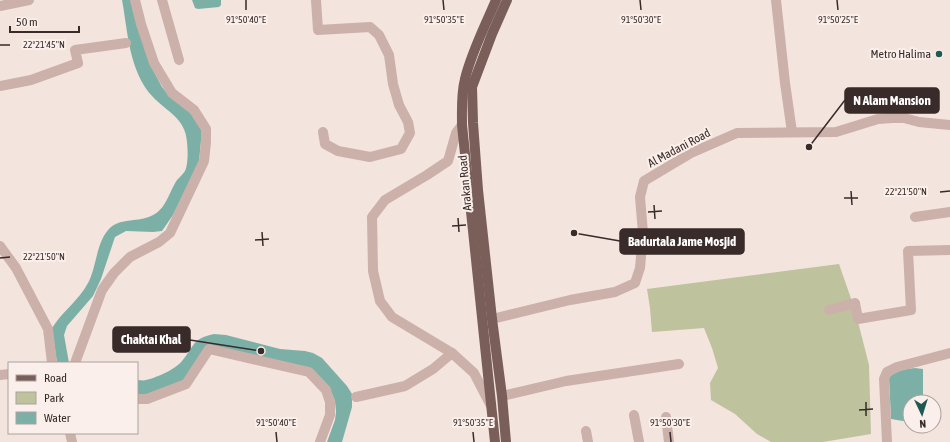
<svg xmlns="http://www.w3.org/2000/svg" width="950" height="442" font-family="'Asap Condensed',sans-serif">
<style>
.green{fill:#bec29d}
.water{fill:#7cb0a7}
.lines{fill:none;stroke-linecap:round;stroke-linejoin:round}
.minor{stroke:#cbb1a9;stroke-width:10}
.major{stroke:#7a5e5a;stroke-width:10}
.ticks{fill:none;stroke:#382b29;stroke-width:1.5}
.poi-dot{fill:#1e5a51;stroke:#faefea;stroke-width:1.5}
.labels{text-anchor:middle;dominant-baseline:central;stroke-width:4;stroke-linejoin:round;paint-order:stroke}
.poi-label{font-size:12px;fill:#382b29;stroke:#faefea;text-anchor:end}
.street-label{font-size:12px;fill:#382b29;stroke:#faefea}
.ticks-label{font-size:10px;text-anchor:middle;fill:#382b29;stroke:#faefea;stroke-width:4;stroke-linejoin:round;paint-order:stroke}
.leader{fill:none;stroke:#382b29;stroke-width:1.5}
.callout-dot{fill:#382b29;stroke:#faefea;stroke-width:1.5}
.callout{fill:#382b29;stroke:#382b29;stroke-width:1.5}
.callout-label{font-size:13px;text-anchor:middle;font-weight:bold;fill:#fff}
</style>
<rect width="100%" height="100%" fill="#f3e4de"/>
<path class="green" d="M839 264 855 310 869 365 871 434 823 442H771L757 434 735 414 711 400 710 383 718 368 712 348 704 328 652 332 650 308 647 289Z"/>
<g class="water">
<path d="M122 0H133L154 72 162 87 167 93 190 110 202 130 199 162 173 215 162 231 153 232 126 231 115 237 101 279 93 296 67 326 64 335 69 363H57L52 328C62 312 79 300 88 283 97 267 96 240 111 227 122 218 139 222 151 216 166 210 169 192 177 180 180 177 183 174 185 171 189 163 188 140 185 132 180 116 164 109 153 97 129 72 128 32 122 0Z"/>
<path d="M192 0H221V5L219 7 198 9 195 8Z"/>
<path d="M214 334 226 335 280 349 305 351 313 353 322 358 347 386 352 394V407L342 442H327L335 420 336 412 335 401 332 394 312 372 212 347 183 381 146 396 137 397V380C140 380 144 381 146 380 156 378 176 369 182 361 195 346 191 339 214 334Z"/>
<path d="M915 368 923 369V402H910V421H903L891 419 889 377 899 370Z"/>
</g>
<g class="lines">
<g class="minor">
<path d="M162 0 179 60"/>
<path d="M316 0 318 30 370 27 379 35 389 55 393 84 399 105 408 122 410 133 401 149 370 157 338 151 325 144 323 132"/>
<path d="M776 0 785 83 792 132"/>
<path d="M0 6 29 0"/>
<path d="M0 86 31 80 78 63 75 50 126 43"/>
<path d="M462 125 456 133 448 161 427 175 385 200 372 217 373 271 380 301 392 317 452 353 474 373 490 404"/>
<path d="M915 217 950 212"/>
<path d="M0 246 16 268 48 329 52 363"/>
<path d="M829 310 855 303 858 319 911 310 908 251 950 250"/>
<path d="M492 319 570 300 615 292 635 283 640 268 643 233 640 197 644 181 691 153 737 133 836 132 878 119 892 118H904L919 122 950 125"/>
<path d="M75 363 102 290 114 273 130 257 159 242 170 233 204 161 206 142V129L194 110 172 93 154 63 141 24 135 0"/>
<path d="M0 375 9 374"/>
<path d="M502 396 566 381 679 364"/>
<path d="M356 397 405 386 433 369 452 353"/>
<path d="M137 399H147L186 384 209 349 309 372 326 390 330 402V415L320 442"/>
<path d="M634 415 639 442"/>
<path d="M666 417 669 442"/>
<path d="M586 431 588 442"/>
<path d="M70 433 72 442"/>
<path d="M887 442 884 379 887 372 897 367 950 353"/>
</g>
<g class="major">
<path d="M495 442 462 125C462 110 461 94 465 79 471 53 486 24 496 0"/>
<path d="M506 442 502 396 492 319 478 190 473 123 472 87 492 34 507 0"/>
</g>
</g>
<path class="ticks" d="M246 0V10M443 0 444 10M640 0 641 10M837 0 838 10M0 45H10M851 191 852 205M940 192 950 191M844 198H858M654 205 655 219M648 212 662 211M458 218 459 232M452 226 466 225M262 232 263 246M255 240 269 239M0 258 10 257M866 402V416M859 410 873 409M276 432 277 442M473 432 474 442M670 432 671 442"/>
<circle class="poi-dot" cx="939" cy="54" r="4"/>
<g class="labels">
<g class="poi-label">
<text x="931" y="54">Metro Halima</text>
</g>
<g class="street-label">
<text transform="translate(679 148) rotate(-28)">Al Madani Road</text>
<text transform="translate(465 183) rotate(-95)">Arakan Road</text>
</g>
</g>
<g class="ticks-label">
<text x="246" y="23">91°50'40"E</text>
<text x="444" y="23">91°50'35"E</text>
<text x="641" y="23">91°50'30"E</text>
<text x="838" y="23">91°50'25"E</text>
<text x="44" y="48">22°21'45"N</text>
<text x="906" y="195">22°21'50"N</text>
<text x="44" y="260">22°21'50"N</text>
<text x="276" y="426">91°50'40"E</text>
<text x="473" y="426">91°50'35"E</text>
<text x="670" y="426">91°50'30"E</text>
</g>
<path class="leader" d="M809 147L845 100M574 233L620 241M261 351L190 340"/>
<g class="callout-dot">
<circle cx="809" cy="147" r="4"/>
<circle cx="574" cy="233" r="4"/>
<circle cx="261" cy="351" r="4"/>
</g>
<g class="callout">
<rect x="845" y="88" width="94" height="25" rx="4"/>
<rect x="620" y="229" width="124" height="25" rx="4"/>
<rect x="113" y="327" width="77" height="25" rx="4"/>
</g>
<g class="callout-label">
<text x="892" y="105">N Alam Mansion</text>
<text x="682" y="246">Badurtala Jame Mosjid</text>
<text x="151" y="344">Chaktai Khal</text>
</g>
<rect x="8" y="362" width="130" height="72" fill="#faefea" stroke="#aca19d"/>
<rect x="16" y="375" width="20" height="6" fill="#7a5e5a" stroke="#aca19d"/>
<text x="44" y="382" font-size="12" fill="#382b29">Road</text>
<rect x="16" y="392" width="20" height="12" fill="#bec29d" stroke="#aca19d"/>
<text x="44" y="402" font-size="12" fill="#382b29">Park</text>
<rect x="16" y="412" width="20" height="12" fill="#7cb0a7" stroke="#aca19d"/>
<text x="44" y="422" font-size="12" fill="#382b29">Water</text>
<g transform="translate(922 414) rotate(176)"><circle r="19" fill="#faefea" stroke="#aca19d"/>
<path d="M0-3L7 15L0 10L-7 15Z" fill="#1e5a51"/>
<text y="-6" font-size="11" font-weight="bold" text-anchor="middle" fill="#382b29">N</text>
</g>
<path d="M10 26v6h69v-6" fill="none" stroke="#382b29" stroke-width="2"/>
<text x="16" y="26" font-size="12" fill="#382b29" stroke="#faefea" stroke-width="3" paint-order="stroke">50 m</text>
</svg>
